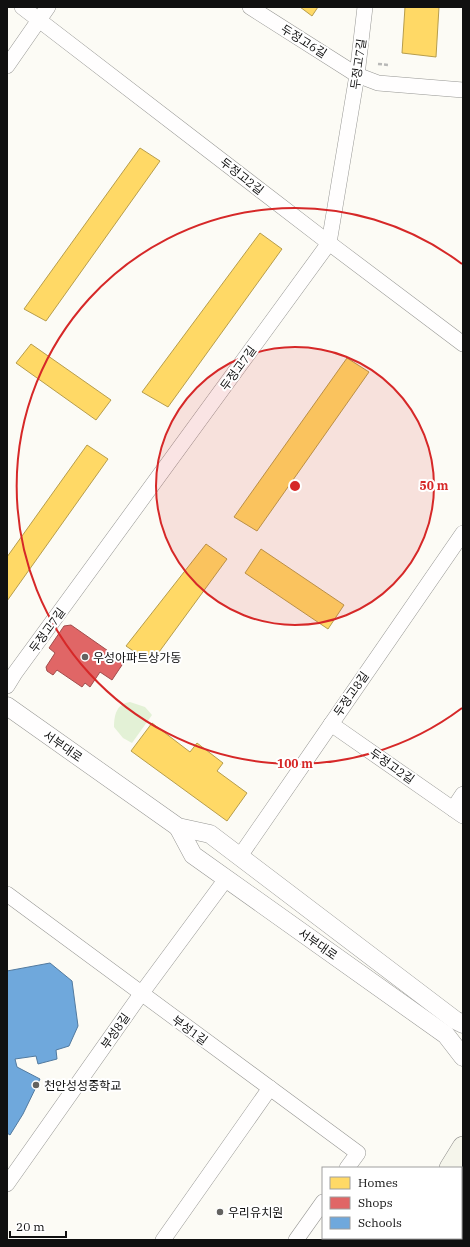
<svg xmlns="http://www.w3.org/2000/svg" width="470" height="1247" font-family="'IBM Plex Serif','Noto Sans KR',serif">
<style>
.green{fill:#e3f1d6}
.homes{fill:#ffd966;stroke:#b79d4c}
.shops{fill:#e06666;stroke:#a24c4c}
.schools{fill:#6fa8dc;stroke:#527a9f}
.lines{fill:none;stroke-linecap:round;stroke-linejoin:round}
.minor-casing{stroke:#969693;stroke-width:16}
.tertiary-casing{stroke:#969693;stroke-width:19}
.secondary-casing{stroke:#8d8c8a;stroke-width:22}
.path{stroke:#b9b9b8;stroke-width:2.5;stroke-dasharray:4 2;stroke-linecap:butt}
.minor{stroke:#fffefe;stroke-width:15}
.tertiary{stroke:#fffefe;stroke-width:18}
.secondary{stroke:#f5f5eb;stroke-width:21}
.ring{fill:none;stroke:#d62828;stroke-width:2}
.poi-dot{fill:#636260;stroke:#fff;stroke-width:1.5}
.labels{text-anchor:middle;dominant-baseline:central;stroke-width:4;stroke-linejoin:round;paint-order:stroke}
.street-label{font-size:12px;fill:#101010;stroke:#fff}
.poi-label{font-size:12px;fill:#101010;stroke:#fff;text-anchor:start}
.centre{fill:#d62828;stroke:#fff;stroke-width:2}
.ring-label{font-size:12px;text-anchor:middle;font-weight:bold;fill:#d62828;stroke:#fff;stroke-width:4;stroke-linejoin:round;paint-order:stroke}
</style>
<rect width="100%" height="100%" fill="#fcfbf5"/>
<path class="green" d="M130 702 145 707 152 715 132 743 123 738 114 727C114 714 117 704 130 702Z"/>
<g class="homes">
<path d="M300 7H318L312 16Z"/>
<path d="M405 7H439L436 57 402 53Z"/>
<path d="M140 148 160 161 46 321 24 309Z"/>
<path d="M260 233 282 249 168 407 142 392Z"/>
<path d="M31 344 111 400 96 420 16 363Z"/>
<path d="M347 358 369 372 257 531 234 517Z"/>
<path d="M87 445 108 459 7 601V557Z"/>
<path d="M206 544 227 559 151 663 126 646Z"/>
<path d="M261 549 344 605 328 629 245 573Z"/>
<path d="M152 723 190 752 197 743 223 763 217 771 247 793 227 821 131 751Z"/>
</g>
<path class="shops" d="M71 625 124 662 112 680 100 672 90 687 85 683 82 687 57 670 53 675 47 671 46 667 55 653 49 648 64 626Z"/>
<path class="schools" d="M50 963 72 981 78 1026 69 1046 56 1050 57 1059 38 1064 36 1056 15 1059 17 1067 40 1079 23 1114 10 1135 7 1133V971Z"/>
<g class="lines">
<defs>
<g id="minor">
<path d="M22 7 329 243 463 344"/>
<path d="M250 7 357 75 378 83 463 90"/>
<path d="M7 66 48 7"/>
<path d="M7 686 15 673 329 243 357 75 365 7"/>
<path d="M331 724 463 816"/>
<path d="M453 809 463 794"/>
<path d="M240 856 463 533"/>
<path d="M7 894 358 1153 347 1168"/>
<path d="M7 1184 141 994 226 879"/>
<path d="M163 1240 270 1088"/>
<path d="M296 1240 323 1202"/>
</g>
<g id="tertiary">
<path d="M7 706 178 827 210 834 455 1020 463 1024"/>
<path d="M178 827 193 855 446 1035 463 1057"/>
</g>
<g id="secondary">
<path d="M450 1168 463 1147"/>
<path d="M387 1240 389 1238"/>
<path d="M407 1240 408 1238"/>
<path d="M462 1240 463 1238"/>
</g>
</defs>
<use href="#minor" class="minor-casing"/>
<use href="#tertiary" class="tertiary-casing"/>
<use href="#secondary" class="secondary-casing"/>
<path class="path" d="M378 64 389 65"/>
<use href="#minor" class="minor"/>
<use href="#tertiary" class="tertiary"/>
<use href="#secondary" class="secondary"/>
</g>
<circle cx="295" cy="486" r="139" fill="#d62828" fill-opacity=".12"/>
<g class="ring">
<circle cx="295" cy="486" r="139"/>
<path d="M462 708A278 278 0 1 1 462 264"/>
</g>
<g class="poi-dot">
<circle cx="85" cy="657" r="4"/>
<circle cx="36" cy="1085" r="4"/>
<circle cx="220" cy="1212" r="4"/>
</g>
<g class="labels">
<g class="street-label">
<text transform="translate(304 41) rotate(32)">두정고6길</text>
<text transform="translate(358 64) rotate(-82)">두정고7길</text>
<text transform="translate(242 176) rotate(38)">두정고2길</text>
<text transform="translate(238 368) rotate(-54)">두정고7길</text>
<text transform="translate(47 630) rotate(-54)">두정고7길</text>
<text transform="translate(351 694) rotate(-55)">두정고8길</text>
<text transform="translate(63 746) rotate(35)">서부대로</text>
<text transform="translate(392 766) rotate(35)">두정고2길</text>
<text transform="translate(318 944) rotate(35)">서부대로</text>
<text transform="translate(190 1030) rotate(36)">부성1길</text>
<text transform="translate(115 1031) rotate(-55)">부성8길</text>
</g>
<g class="poi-label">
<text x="93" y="657">우성아파트상가동</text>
<text x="44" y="1085">천안성성중학교</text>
<text x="228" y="1212">우리유치원</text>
</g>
</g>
<circle cx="295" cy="486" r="6" class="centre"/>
<g class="ring-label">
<text x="434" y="490">50 m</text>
<text x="295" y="768">100 m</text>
</g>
<rect width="470" height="1247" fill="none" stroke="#101010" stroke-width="16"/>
<rect x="322" y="1167" width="140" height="72" fill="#ffffff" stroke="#9f9f9f"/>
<rect x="330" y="1177" width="20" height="12" fill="#ffd966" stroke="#9f9f9f"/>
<text x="358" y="1187" font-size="12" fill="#101010">Homes</text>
<rect x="330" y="1197" width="20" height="12" fill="#e06666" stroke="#9f9f9f"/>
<text x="358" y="1207" font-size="12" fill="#101010">Shops</text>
<rect x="330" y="1217" width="20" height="12" fill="#6fa8dc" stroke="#9f9f9f"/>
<text x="358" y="1227" font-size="12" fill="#101010">Schools</text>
<path d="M10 1231v6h56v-6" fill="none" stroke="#101010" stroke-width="2"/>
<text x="16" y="1231" font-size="12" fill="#101010" stroke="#ffffff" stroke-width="3" paint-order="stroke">20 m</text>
</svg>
